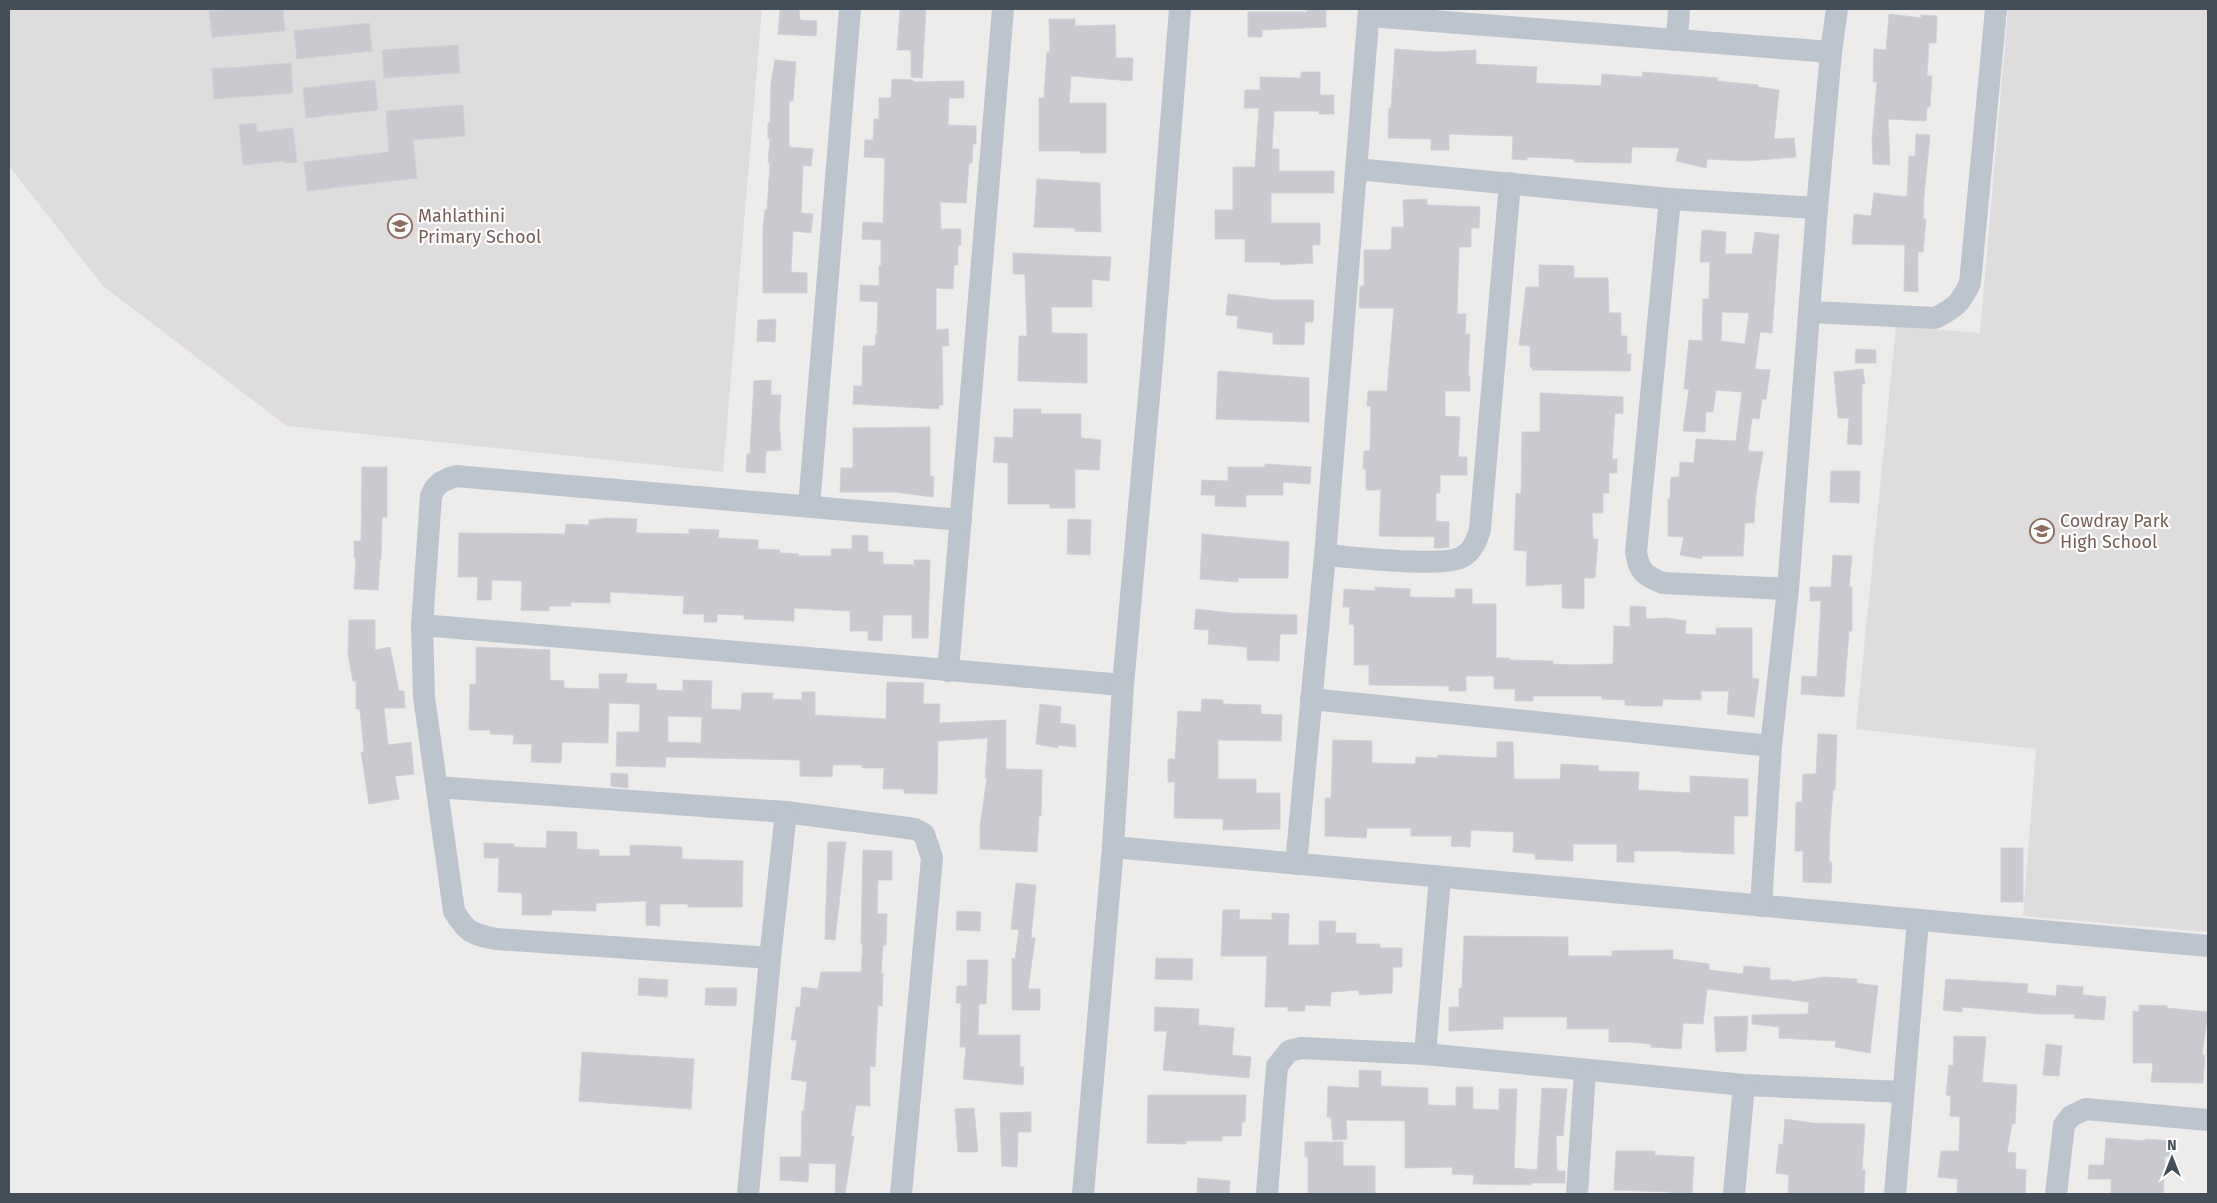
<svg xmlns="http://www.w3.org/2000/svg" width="2217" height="1203" font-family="'Fira Sans',sans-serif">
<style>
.education{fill:#dfdcdd}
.building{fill:#c8cad0;stroke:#cfd1d7;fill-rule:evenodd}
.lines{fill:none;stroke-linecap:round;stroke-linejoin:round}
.minor{stroke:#bcc5ce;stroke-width:22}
.labels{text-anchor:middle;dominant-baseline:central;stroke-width:4.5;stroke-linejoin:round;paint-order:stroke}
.education-label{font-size:18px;fill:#785e54;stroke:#fff;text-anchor:start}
</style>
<rect width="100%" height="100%" fill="#eeebeb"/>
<g class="education">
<path d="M9 9H762L723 472 287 426 103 286 9 166Z"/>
<path d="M2008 9H2208V932L2023 916 2036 749 1856 729 1896 326 1980 333Z"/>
</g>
<g class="building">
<path d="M233 9H283L285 31 212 37 209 11Z"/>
<path d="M780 9H799L800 20 817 21 816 36 778 34Z"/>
<path d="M900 9H926L922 78 911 77V50H897Z"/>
<path d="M1307 9H1326V27L1262 30V37H1248V12H1307Z"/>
<path d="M1889 14 1921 18V15L1937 16 1936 43H1929L1927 76H1932L1930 107H1927L1926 121 1888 119 1890 165 1873 164 1872 140 1877 82H1873L1874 49 1886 50Z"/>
<path d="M1049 19H1075V26L1115 25 1116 58H1133L1132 81 1071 76 1069 103H1106V153H1080V151H1039V98H1044L1047 52H1050Z"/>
<path d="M369 23 372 51 297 59 294 31Z"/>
<path d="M458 45 460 73 384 78 382 50Z"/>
<path d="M1395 49 1438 52 1476 50V64L1537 67 1536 83 1601 86 1602 74 1642 77 1643 72 1717 78V81L1758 85V87L1779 90 1774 139 1794 138 1796 157 1748 161 1707 159 1706 168 1676 161 1679 148 1632 147 1631 163 1574 162V159L1527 157V160L1512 159 1513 136 1449 134V150H1431V139L1388 138 1389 108H1391Z"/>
<path d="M775 60 796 62 793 101H789V147L813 149 811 166 803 165 801 213 813 214 811 233 793 231 791 272 807 273V293H763V228L765 210H767L770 163H768L770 139H768V123H770L771 83Z"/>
<path d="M291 63 293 93 214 99 212 69Z"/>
<path d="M1301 72H1320V95H1334V114H1319V111H1274L1272 149H1279V171H1334V193H1271V223H1320V245H1312L1313 263 1280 265V262H1245V239H1215V210H1233V167H1255L1259 108H1244L1245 90H1260V77L1301 78Z"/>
<path d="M892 79 913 80V82L964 81V98H949L948 125 976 126V144H973L972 163H969L966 203 940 202 941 229H961V245H958V265H954L953 289 936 288V330L948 329 949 346H942L943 405H939V409L853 404 854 386H862L863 346H875L876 334H877L878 302 860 301V285L879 286V266H881V240L862 239 863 222 883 223 885 158 864 157 865 140H873L874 119H879V98H891Z"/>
<path d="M375 80 378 110 306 118 303 88Z"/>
<path d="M463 105 465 136 413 140 417 178 307 191 304 162 389 152 386 111Z"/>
<path d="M256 123 257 132 293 128 297 162 284 163V161L243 165 239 125Z"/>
<path d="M1916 134 1930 135 1924 196 1923 219H1926L1923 252H1918V292L1904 291 1905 245 1852 244 1854 214 1871 216 1874 193 1907 197 1909 156H1915Z"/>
<path d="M1037 179 1100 183 1101 232 1075 231V228L1034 227Z"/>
<path d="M1427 199V205L1480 207 1479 228H1471V247H1459L1457 314H1466L1465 334H1470L1468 376H1470V391H1445V416L1460 417 1458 457H1467V475H1440V493H1436V521L1449 522V547L1444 548H1434L1435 537 1379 536 1381 490H1366V469H1363L1364 451H1370L1371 406H1367L1368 391H1387L1394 308H1359L1360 286H1364V250H1389L1391 248 1392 227H1404L1403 200Z"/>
<path d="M1702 230 1726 232 1725 254H1752L1755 232 1779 235 1772 333 1760 332 1755 369 1770 370 1766 399H1762L1759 419 1752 418 1748 451 1763 452 1756 494 1754 523H1745L1743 556H1702V559L1680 555 1684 537 1668 536V499H1670L1671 477H1679L1680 462 1694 463 1696 439 1736 441 1742 392 1716 390 1713 412H1706L1705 432 1683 431 1689 389H1684L1689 340 1702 341 1703 299H1709L1710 262H1700ZM1722 312 1749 313 1745 344 1721 341Z"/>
<path d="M1013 253 1111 257 1109 281 1092 279V307H1051L1052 333 1087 334V383L1018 381 1019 336H1027L1025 274H1013Z"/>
<path d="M1539 265 1574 266V278H1608L1609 313H1621V336H1627V354H1631L1630 371 1532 370V367H1530V346L1519 345 1526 287H1539Z"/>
<path d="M1228 294 1274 300H1314L1313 322H1305L1304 345 1273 344V333L1237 328 1238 316 1226 315Z"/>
<path d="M776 319 775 342 757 341 758 320Z"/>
<path d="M1856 349 1876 350V363H1855Z"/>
<path d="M1863 369 1865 384H1862V445L1847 444 1849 418H1838L1834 372Z"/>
<path d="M1218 371 1309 378V422L1216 419Z"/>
<path d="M771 380V395H781L779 431H780L781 450 766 451 765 473 746 472 747 454H750L754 381Z"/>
<path d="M1540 393 1623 397V414L1615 413 1612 459H1617V473H1609V493H1603V513H1592L1593 539H1598L1595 578H1584V609L1562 608V584L1526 586 1527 551 1514 550 1516 493 1521 494 1522 432H1540Z"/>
<path d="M1014 409H1041V414H1081V438L1101 440 1099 470 1075 469V508H1050V504H1008V463L993 462 995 437 1013 438Z"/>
<path d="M930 427V476L934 477 933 497 895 492H840L841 468H853V428Z"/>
<path d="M1265 464 1311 467 1310 484 1283 482V495H1246V507L1215 506V495H1201L1202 480 1228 481V467H1265Z"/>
<path d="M362 467H387V517H382L381 559H380L378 590 354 589 356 558H354V541H361Z"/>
<path d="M1831 471H1860L1859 503 1830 502Z"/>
<path d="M607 518 637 519 636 533 689 534V529L719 530 718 538 758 540V549L780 550V553L799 554 798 556H831V549H852V535L868 536V552H883V564L914 565V560H930L928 638H912V615H883L882 641 868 640V631H850V611L794 608V621L744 619V615L717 614V622H704V614H683L684 596 610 592V603L571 602V606H549V611L521 610 522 581 492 580 491 600H477L478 577H458L459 533 565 534 566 524 589 525V520Z"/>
<path d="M1068 519 1091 520 1090 555 1067 554Z"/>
<path d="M1202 534 1289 542 1288 578H1238V582L1200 579Z"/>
<path d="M1833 555 1852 556 1849 587H1852V631H1849L1844 697 1801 694 1802 676 1817 677 1821 601H1810V587H1831Z"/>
<path d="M1375 587 1410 589V597L1455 598V589H1472V604H1496V658H1510V660L1553 661V664L1575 665 1613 664 1614 626 1630 627V606L1646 607V619L1667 618 1686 621 1685 634 1716 635V628H1752V678L1759 679 1754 717 1727 714 1729 691H1701V700L1663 699 1662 706H1640L1625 705V700L1602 699V696H1533V701H1515V689H1494V676H1466V691H1449V686L1369 685V665H1354V625L1349 624 1350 607H1343L1344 589 1375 591Z"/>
<path d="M1196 609 1231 613 1297 615V634H1280L1279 661 1247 660V647L1208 644 1209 630 1194 629Z"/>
<path d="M349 620H375V650L390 647 399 691H404L405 708H384L388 745 411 742 414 774 395 776 399 799 369 804 361 752H364L360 709H356V681H353L348 655Z"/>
<path d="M476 647 550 650V680L564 681V688L599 689V674H627L626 683 657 684 656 690 683 691V680L712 681 711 709 741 710 742 693H773L772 699 802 700V692H815V715L886 719 887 682 924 683 923 704H940L939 723 1006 720V769L1042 770 1041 816H1039L1037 852 980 849V826L987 778H985L988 738 938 741 937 794 904 793V789H883L884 768H862V765H833L832 777 800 776V760L666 757 665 767 616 766 617 732H639L640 704 609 703 608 743 562 742 561 763 531 762 532 744H513L514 735 490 734V730H469L470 684H476ZM668 716 702 717 701 743 668 742Z"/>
<path d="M1202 699 1223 700V704L1261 705V714L1282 715 1281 741 1218 740V779H1256V793H1280V829L1223 830V819L1174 818 1175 782H1168V759H1175L1178 711 1201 712Z"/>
<path d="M1040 704 1061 707 1060 723 1075 725 1076 747 1058 745V748L1036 744Z"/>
<path d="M1818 734 1837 735 1835 790H1833L1830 828 1829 862H1832L1831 883 1803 882V851H1795L1796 802H1802L1803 774H1816Z"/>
<path d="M1333 740 1372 741V763L1415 764 1416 757 1438 758V755L1497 758V742H1513L1514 779H1560L1561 764 1598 766V771L1639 772 1638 790 1690 793V776L1748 779V816H1734V854L1681 852V851H1634V862H1617V844H1573V861L1535 859V854L1513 852 1514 832 1471 830 1470 847 1451 846 1452 836H1411V828H1367L1366 838 1325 836V798H1331Z"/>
<path d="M611 773 628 774V788L611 786Z"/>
<path d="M547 831 577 832V849L599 850V856H630V845L660 846 682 847V859L743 861 742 907H688V904H660V926L646 925V901L596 903V911L552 910 551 915H522V893L498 892 499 858H484V843L514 844V847L546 848Z"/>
<path d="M828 842H846L835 940 825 939Z"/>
<rect x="2001" y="848" width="22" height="54"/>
<path d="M863 850 892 851V880H878L877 914H887L886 945H883L881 973H883L882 1006 878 1005 875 1067 870 1066V1106L856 1105 851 1136H854L845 1194H835L836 1164 809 1163 808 1182 780 1180V1157H801L802 1111H804L807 1082 791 1079 797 1040H791L796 1007H800L802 987 818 989 821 972H861L863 944H861Z"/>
<path d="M1016 883 1036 885 1031 938H1035L1028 989H1040V1010H1012V958L1015 959 1019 930 1011 929Z"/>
<path d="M1223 910H1240L1239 919 1272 920V913L1289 914 1288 945H1319V921H1336L1335 933H1356V944H1380V948H1402V967H1393L1392 993 1359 995V990L1331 992 1330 1006 1305 1005V1011H1288V1007H1265L1267 956H1221Z"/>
<path d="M957 911 981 912 980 931 956 930Z"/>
<path d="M1464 936 1568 937V956H1612V951L1673 950V959L1709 964V970L1743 974 1744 966 1770 968V980H1791V982L1825 977 1857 979V983L1878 986 1870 1053 1835 1047 1836 1041 1779 1038V1027L1752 1024V1015L1808 1014 1809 1002 1707 989 1703 1024 1683 1023 1681 1049 1651 1047V1044L1630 1042H1609V1029H1567V1017H1503V1029L1449 1031V1007H1459V988H1462Z"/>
<path d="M1156 958 1193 959 1192 980 1155 979Z"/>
<path d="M967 960H988L986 1004H979L978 1035H1020V1067H1024L1023 1085 963 1079 966 1047H960L961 1003H956L957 986H967Z"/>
<path d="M639 978 668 980 667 997 638 995Z"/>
<path d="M1946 979 2028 984 2027 993 2056 996 2057 985 2083 987V995L2106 997 2104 1020 2074 1018 2075 1014H2040L1962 1007V1012L1943 1010Z"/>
<path d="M706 988H737L736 1006 705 1005Z"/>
<path d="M2139 1005 2167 1006V1008L2208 1012 2202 1055H2205L2203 1083 2151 1082 2153 1063H2133V1011L2139 1012Z"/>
<path d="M1155 1007 1199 1009 1198 1025 1234 1028 1232 1055 1251 1057 1249 1078 1163 1070 1167 1031H1154Z"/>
<path d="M1748 1016 1746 1051 1716 1052 1714 1017Z"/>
<path d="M1954 1036 1986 1037 1982 1082 2017 1085 2015 1124H2012L2007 1152 2016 1153 2015 1169 2026 1170 2025 1194H1957L1958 1179 1938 1177 1941 1151H1959L1960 1117 1950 1116 1951 1096 1946 1095 1949 1065 1953 1066Z"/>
<path d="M2046 1044 2062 1046 2059 1076 2043 1075Z"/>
<path d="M582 1052 694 1059 691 1109 579 1101Z"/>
<path d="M1359 1070 1381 1071V1086L1428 1088V1105L1456 1106V1087H1473V1109L1499 1110V1089H1517L1514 1168 1537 1170 1542 1088 1567 1089 1563 1136 1556 1135 1557 1171H1565V1183H1531V1185L1473 1184 1474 1175 1452 1174 1453 1167 1405 1168V1121L1346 1120 1347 1139 1333 1140 1331 1117H1327L1328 1086 1359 1088Z"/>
<path d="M1148 1095H1246L1245 1122H1242L1241 1136H1222V1141H1186V1144L1147 1143Z"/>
<path d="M974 1108 978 1152H958L955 1109Z"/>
<path d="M1031 1112V1132H1018L1017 1167 1002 1166 1000 1113Z"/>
<path d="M1785 1119 1812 1123 1865 1124 1862 1170H1865L1864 1194H1788L1789 1175 1776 1173 1779 1144 1783 1145Z"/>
<path d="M2106 1138 2145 1141V1139L2174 1141 2173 1157 2165 1156 2163 1194H2111V1179H2088L2089 1165H2104Z"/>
<path d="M1305 1142H1343V1166H1375V1194H1308V1157H1305Z"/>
<path d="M1616 1151H1655V1155L1694 1157 1692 1194H1671V1192L1614 1190Z"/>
<path d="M1198 1178 1230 1181 1229 1194H1197Z"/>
</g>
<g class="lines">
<g class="minor">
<path d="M1369 16 1831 52"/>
<path d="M1677 40 1679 9"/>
<path d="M1356 169 1670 199 1817 208"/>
<path d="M1670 199 1636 552C1639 572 1645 576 1663 583L1788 589"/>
<path d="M1810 312 1935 318C1955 308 1961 303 1970 283L1996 9"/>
<path d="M809 506 850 9"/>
<path d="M1325 555C1352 557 1443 568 1462 557 1473 551 1477 540 1480 529L1510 183"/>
<path d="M422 625 1123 685"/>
<path d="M948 671 1003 9"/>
<path d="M1311 699 1771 746"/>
<path d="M437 787 786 812 915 829 924 834 932 858 901 1194"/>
<path d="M1113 847 2208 946"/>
<path d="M1296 864 1325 555 1369 9"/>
<path d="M1761 906 1771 746 1788 589 1817 208 1831 52 1837 9"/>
<path d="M770 958 496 939C472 934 467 933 454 911L424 697 422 625 431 496C436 483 444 480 456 476L961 520"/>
<path d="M1425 1054 1440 877"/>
<path d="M748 1194 770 958 786 812"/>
<path d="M1083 1194 1113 847 1123 685 1153 352 1180 9"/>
<path d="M1267 1194 1277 1066 1289 1051 1301 1048 1425 1054 1744 1085 1903 1092"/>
<path d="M1577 1194 1585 1071"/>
<path d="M1734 1194 1744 1085"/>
<path d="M1895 1194 1918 920"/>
<path d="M2056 1194 2064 1125 2071 1116 2086 1109 2208 1120"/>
</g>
</g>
<defs>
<symbol id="school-ring" viewBox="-11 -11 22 22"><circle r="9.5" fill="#fff" stroke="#8d6e63" stroke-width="1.5"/><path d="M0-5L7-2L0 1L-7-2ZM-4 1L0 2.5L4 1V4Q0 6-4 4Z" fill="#8d6e63"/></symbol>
</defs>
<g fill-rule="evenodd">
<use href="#school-ring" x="386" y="212" width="28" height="28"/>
<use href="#school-ring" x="2028" y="517" width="28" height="28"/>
</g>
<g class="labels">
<g class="education-label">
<text x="418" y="216">Mahlathini<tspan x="418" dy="21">Primary School</tspan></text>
<text x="2060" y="521">Cowdray Park<tspan x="2060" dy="21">High School</tspan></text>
</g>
</g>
<rect width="2217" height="1203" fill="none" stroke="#444e58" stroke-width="20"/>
<g transform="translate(2172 1158)" stroke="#ffffff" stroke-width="4" paint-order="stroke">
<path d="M0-4L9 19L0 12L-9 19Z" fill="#444e58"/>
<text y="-8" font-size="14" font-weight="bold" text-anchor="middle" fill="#444e58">N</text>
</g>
</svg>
